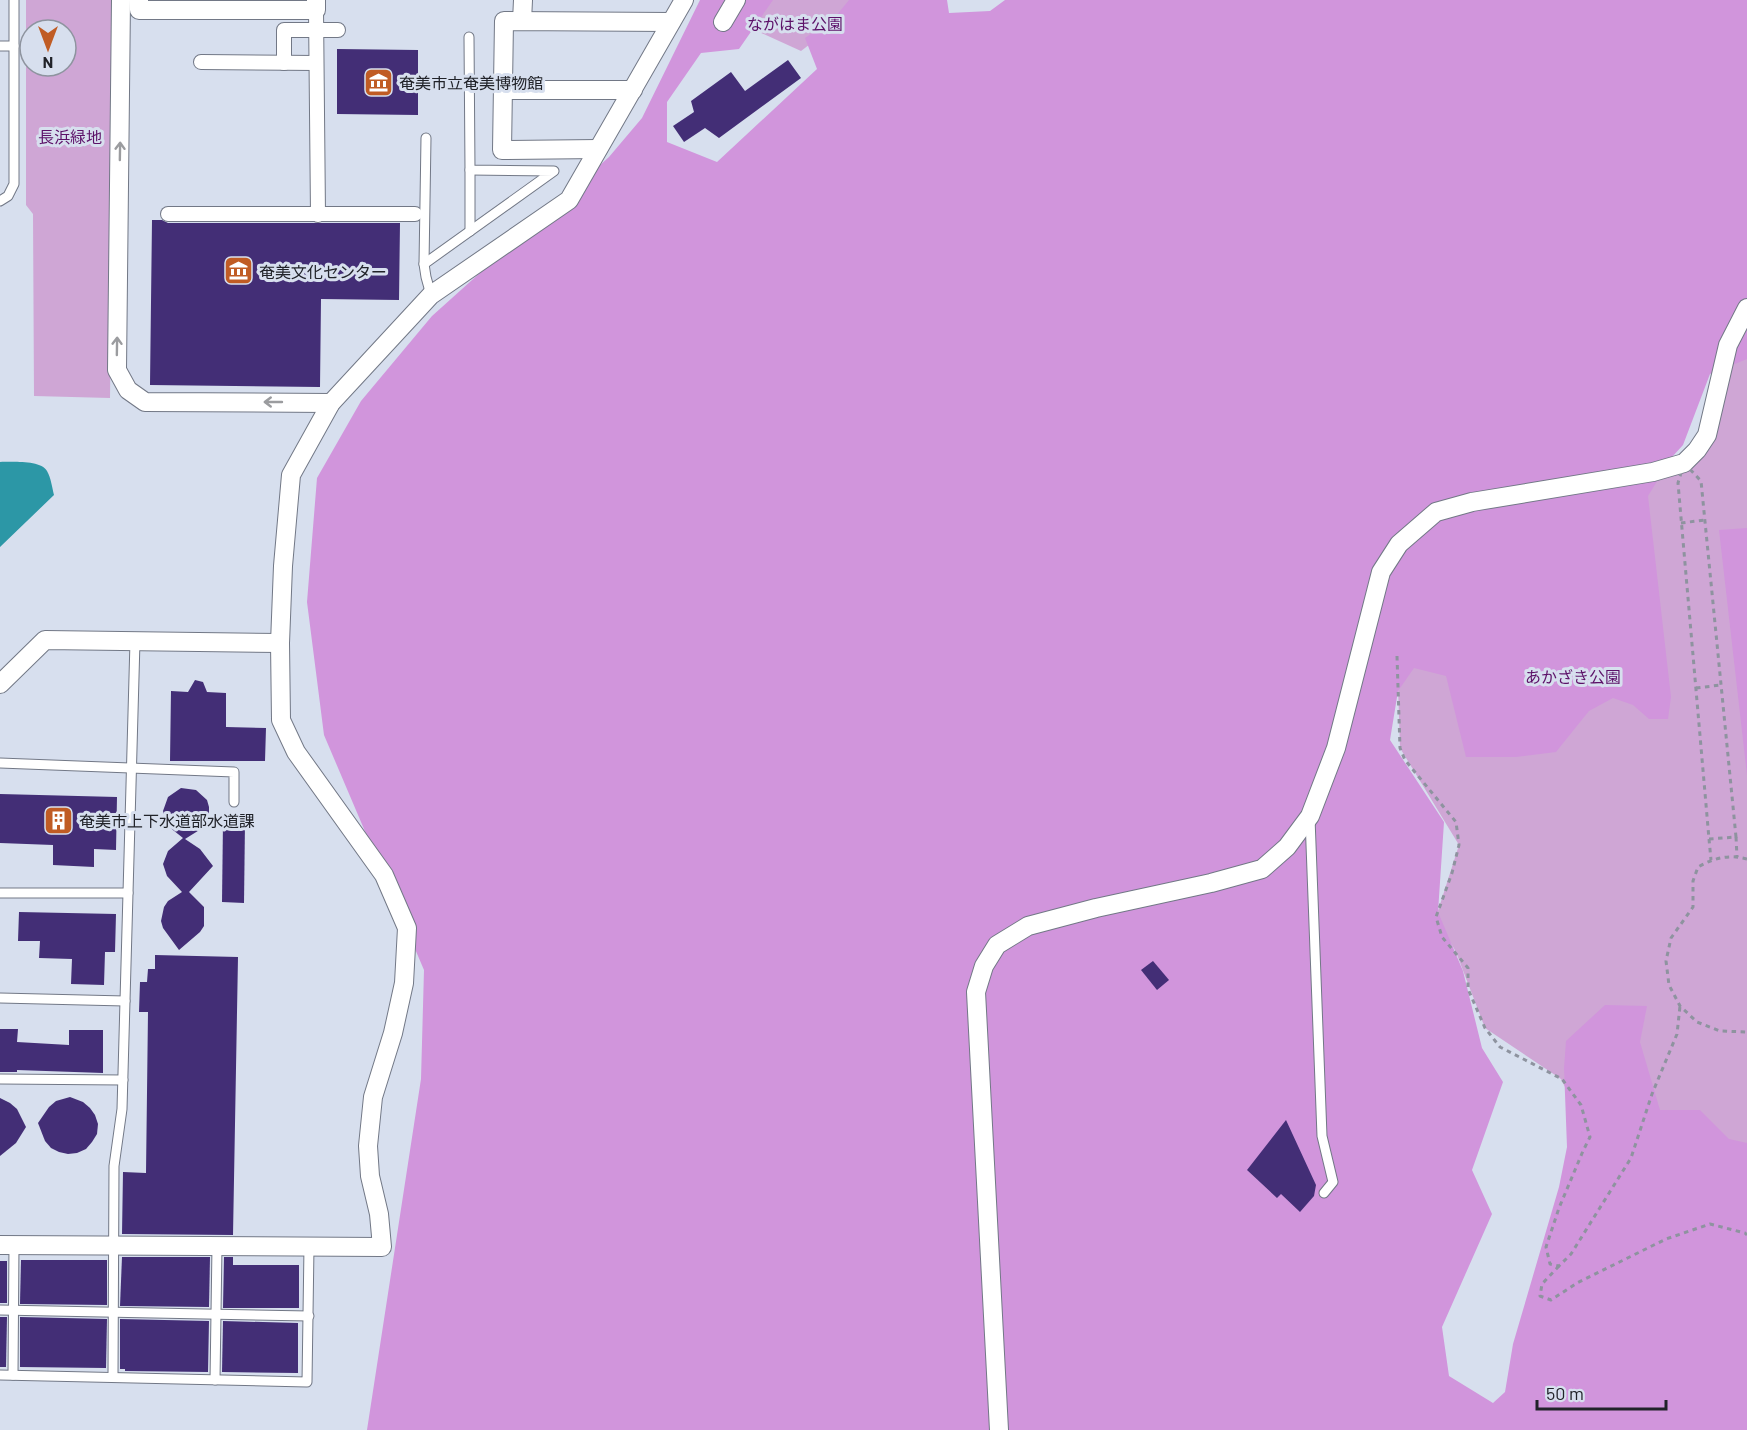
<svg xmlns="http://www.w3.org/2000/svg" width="1747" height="1430" font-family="Barlow,'Noto Sans JP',sans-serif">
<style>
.green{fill:#cfa6d5;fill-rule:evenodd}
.forest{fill:#d195dc}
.water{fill:#2c97a6}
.building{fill:#432e76}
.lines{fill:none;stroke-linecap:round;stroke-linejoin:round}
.service-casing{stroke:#727886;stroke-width:11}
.pedestrian-casing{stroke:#727886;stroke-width:16}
.minor-casing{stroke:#727886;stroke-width:20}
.path{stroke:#8e939f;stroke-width:3;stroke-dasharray:4.5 4.5;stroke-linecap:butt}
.service{stroke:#fff;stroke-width:9}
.pedestrian{stroke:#fff;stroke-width:14}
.minor{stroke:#fff;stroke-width:18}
.oneway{stroke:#9b9c9f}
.labels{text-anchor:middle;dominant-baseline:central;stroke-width:6;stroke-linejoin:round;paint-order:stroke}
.park-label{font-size:16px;fill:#5c1168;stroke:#d7dfee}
.poi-label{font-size:16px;fill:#212329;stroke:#d7dfee;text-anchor:start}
</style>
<rect width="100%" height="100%" fill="#d7dfee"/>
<g class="green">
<path d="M26 0H115L110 398 34 396 33 214 26 205ZM30 30H66V66H30Z"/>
<path d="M744 0H862L861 5 801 51 733 20Z"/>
<path d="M1747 321V1235L1590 1137 1561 1079 1485 1028 1456 952 1436 917 1459 845 1400 748 1397 656 1564 486 1697 450Z"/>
</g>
<g class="forest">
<path d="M700 0H773L739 49 701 53 667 102V142L717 162 817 69 805 38 836 16 849 0H947L949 13 990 11 1005 0H1747V359L1710 374 1683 445 1672 457 1648 496 1671 697 1668 719H1649L1633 705 1613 698 1589 711 1556 752 1516 757H1466L1446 676 1414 668 1398 691 1390 740 1444 822 1438 912 1463 971 1482 1048 1503 1082 1472 1170 1492 1214 1442 1327 1449 1376 1493 1403 1505 1392 1513 1344 1559 1187 1567 1147 1564 1068 1566 1041 1605 1005 1647 1006 1640 1042 1660 1110H1700L1729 1139 1747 1143V1430H367L421 1079 424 970 324 735 307 602 317 478 361 401 432 316 609 157 642 118Z"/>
<path d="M1747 528V775L1719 530Z"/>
</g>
<path class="water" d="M0 462C11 462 41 460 47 471 51 478 52 487 54 495L0 547Z"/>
<g class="building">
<path d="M337 49 418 50V115L337 114Z"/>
<path d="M788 60 801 78 719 138 705 128 684 142 673 126 694 112 691 101 731 72 745 91Z"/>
<path d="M152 220H162L168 223H400L399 300 321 299 320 387 150 385Z"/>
<path d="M195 680 203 682 207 692 226 693V727L266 728 265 761H170L171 691 188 692Z"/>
<path d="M181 788 196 790 207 800 209 807V824L185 839 200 849 213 866 189 892 204 907V926L200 932 179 950 163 928 161 921 164 907 168 901 182 892 167 876 163 864 168 851 183 838 168 826 163 811 168 797Z"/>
<path d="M0 794 117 797 116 850 94 849V867L53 865V845L0 843Z"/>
<path d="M223 822H245L244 903 222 902Z"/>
<path d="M19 912 116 914 115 952H105L104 985 71 984 72 959 39 958 40 941H18Z"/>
<path d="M155 955 238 957 233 1235 122 1234 123 1172 146 1173 148 1012H139L140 982H147L148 969H155Z"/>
<path d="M1153 961 1169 980 1157 990 1141 970Z"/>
<path d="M0 1029H18L17 1042 69 1045V1030H103V1073L17 1070V1072H0Z"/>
<path d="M70 1097 83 1102 90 1108 95 1115 98 1124 97 1134 92 1142 86 1149 77 1153 68 1154 59 1152 51 1148 45 1141 38 1123 49 1107 56 1101Z"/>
<path d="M0 1098 10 1103 17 1109 26 1127 16 1143 0 1156Z"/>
<path d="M1286 1120 1316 1185 1314 1196 1300 1212 1281 1194 1277 1198 1247 1170Z"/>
<path d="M122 1257H210L209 1307 120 1306Z"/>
<path d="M224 1257H233V1265H299V1308H223Z"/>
<path d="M21 1260H107V1305L20 1304Z"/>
<rect x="0" y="1261" width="7" height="42"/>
<path d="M0 1317H7L6 1367H0Z"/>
<path d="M20 1317 107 1319 106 1368 20 1367Z"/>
<path d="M120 1319 209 1321 208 1372 125 1371V1369H120Z"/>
<path d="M223 1321 298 1323V1373L222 1372Z"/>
</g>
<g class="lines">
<defs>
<g id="service">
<path d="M0 46H14"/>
<path d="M426 138 424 264 426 277 431 295"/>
<path d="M470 170V231"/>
<path d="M0 201 8 196 14 184V0"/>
<path d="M424 264 554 171 470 170 469 37"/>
<path d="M0 763 234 772V802"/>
<path d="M1310 818 1322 1136 1333 1182 1324 1193"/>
<path d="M0 893H128"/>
<path d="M0 998 125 1001"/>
<path d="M0 1079 123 1080"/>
<path d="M0 1310 309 1316"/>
<path d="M0 1375 307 1382 309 1247"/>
<path d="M13 1375 14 1245"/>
<path d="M113 1377 114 1166 122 1109 135 641"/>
<path d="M215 1380 217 1246"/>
</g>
<g id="pedestrian">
<path d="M316 10 318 215"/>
<path d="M201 62 316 63"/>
<path d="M284 63V30H338"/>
<path d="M168 214H415"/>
</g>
<g id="minor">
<path d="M121 0 117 370 128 390 145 402 331 403"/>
<path d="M139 0V10H316V0"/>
<path d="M522 21 523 0"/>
<path d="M723 22 736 0"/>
<path d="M503 90H633"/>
<path d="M598 149 502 150 504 21 671 22"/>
<path d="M0 684 45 640 280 643"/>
<path d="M0 1245 382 1247 379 1214 370 1176 368 1146 373 1097 393 1033 404 983 407 928 384 875 296 752 281 720 280 643 283 566 291 475 331 403 431 295 569 200 684 0"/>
<path d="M999 1430 976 992 984 966 997 945 1028 926 1096 908 1211 883 1262 869 1287 847 1310 816 1336 748 1381 572 1399 544 1436 512 1472 502 1653 472 1684 463 1697 450 1707 435 1728 345 1747 308"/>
</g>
</defs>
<use href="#service" class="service-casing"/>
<use href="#pedestrian" class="pedestrian-casing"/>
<use href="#minor" class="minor-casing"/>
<g class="path">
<path d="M1684 463 1701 481 1736 837 1709 839 1678 483Z"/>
<path d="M1681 523 1705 520"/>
<path d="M1397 656 1400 748 1405 760 1456 822 1459 845 1452 873 1436 917 1442 937 1468 968V989L1485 1028 1500 1047 1562 1079 1581 1105 1590 1137 1583 1151 1559 1208 1546 1247 1550 1264 1559 1266 1571 1254 1631 1158 1652 1094 1677 1034 1680 1006"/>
<path d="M1696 688 1721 685"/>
<path d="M1736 837 1737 857"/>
<path d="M1709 839 1711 860"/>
<path d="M1747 859C1729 854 1714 858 1698 867L1693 881V907L1671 938 1666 961 1669 985 1680 1006 1697 1022 1720 1031 1747 1032"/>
<path d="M1559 1266 1542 1284 1540 1296 1551 1300 1577 1283 1666 1239 1710 1224 1745 1233 1747 1235"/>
</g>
<use href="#service" class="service"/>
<use href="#pedestrian" class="pedestrian"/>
<use href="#minor" class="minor"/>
</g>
<defs><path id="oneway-shaft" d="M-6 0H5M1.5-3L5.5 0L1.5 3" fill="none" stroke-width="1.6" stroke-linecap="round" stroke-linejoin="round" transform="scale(1.5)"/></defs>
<g class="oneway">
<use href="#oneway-shaft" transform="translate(120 151) rotate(-89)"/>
<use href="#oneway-shaft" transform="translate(117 346) rotate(-89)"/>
<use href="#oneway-shaft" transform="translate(273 402) rotate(-180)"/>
</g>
<defs>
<symbol id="museum-square" viewBox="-11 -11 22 22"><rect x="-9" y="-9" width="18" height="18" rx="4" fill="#c05c24" stroke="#d7dfee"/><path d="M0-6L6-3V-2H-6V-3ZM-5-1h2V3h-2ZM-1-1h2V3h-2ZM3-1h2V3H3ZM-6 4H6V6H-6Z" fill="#fff"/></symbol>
<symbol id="building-square" viewBox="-11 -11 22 22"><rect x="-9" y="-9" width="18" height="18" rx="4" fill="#c05c24" stroke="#d7dfee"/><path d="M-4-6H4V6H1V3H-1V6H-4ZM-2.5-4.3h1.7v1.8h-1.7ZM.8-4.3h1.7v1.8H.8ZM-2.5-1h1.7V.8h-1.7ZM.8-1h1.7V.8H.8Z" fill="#fff"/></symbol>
</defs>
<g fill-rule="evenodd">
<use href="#museum-square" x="362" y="66" width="33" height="33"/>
<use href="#museum-square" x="222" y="254" width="33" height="33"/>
<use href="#building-square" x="42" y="804" width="33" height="33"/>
</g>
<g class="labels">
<g class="park-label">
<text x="795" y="23">ながはま公園</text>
<text x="70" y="136">長浜緑地</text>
<text x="1573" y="676">あかざき公園</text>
</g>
<g class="poi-label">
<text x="399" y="82">奄美市立奄美博物館</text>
<text x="259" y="271">奄美文化センター</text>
<text x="79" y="820">奄美市上下水道部水道課</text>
</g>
</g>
<g transform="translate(48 48) rotate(180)"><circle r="28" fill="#d7dfee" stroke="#8e949f" stroke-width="1.5"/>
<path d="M0-4.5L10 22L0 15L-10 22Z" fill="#c05c24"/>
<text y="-9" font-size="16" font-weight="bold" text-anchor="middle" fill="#212329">N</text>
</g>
<path d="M1537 1400v9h129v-9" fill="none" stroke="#212329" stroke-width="3"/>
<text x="1546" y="1400" font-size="18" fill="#212329" stroke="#d7dfee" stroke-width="4.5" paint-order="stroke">50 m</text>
</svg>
